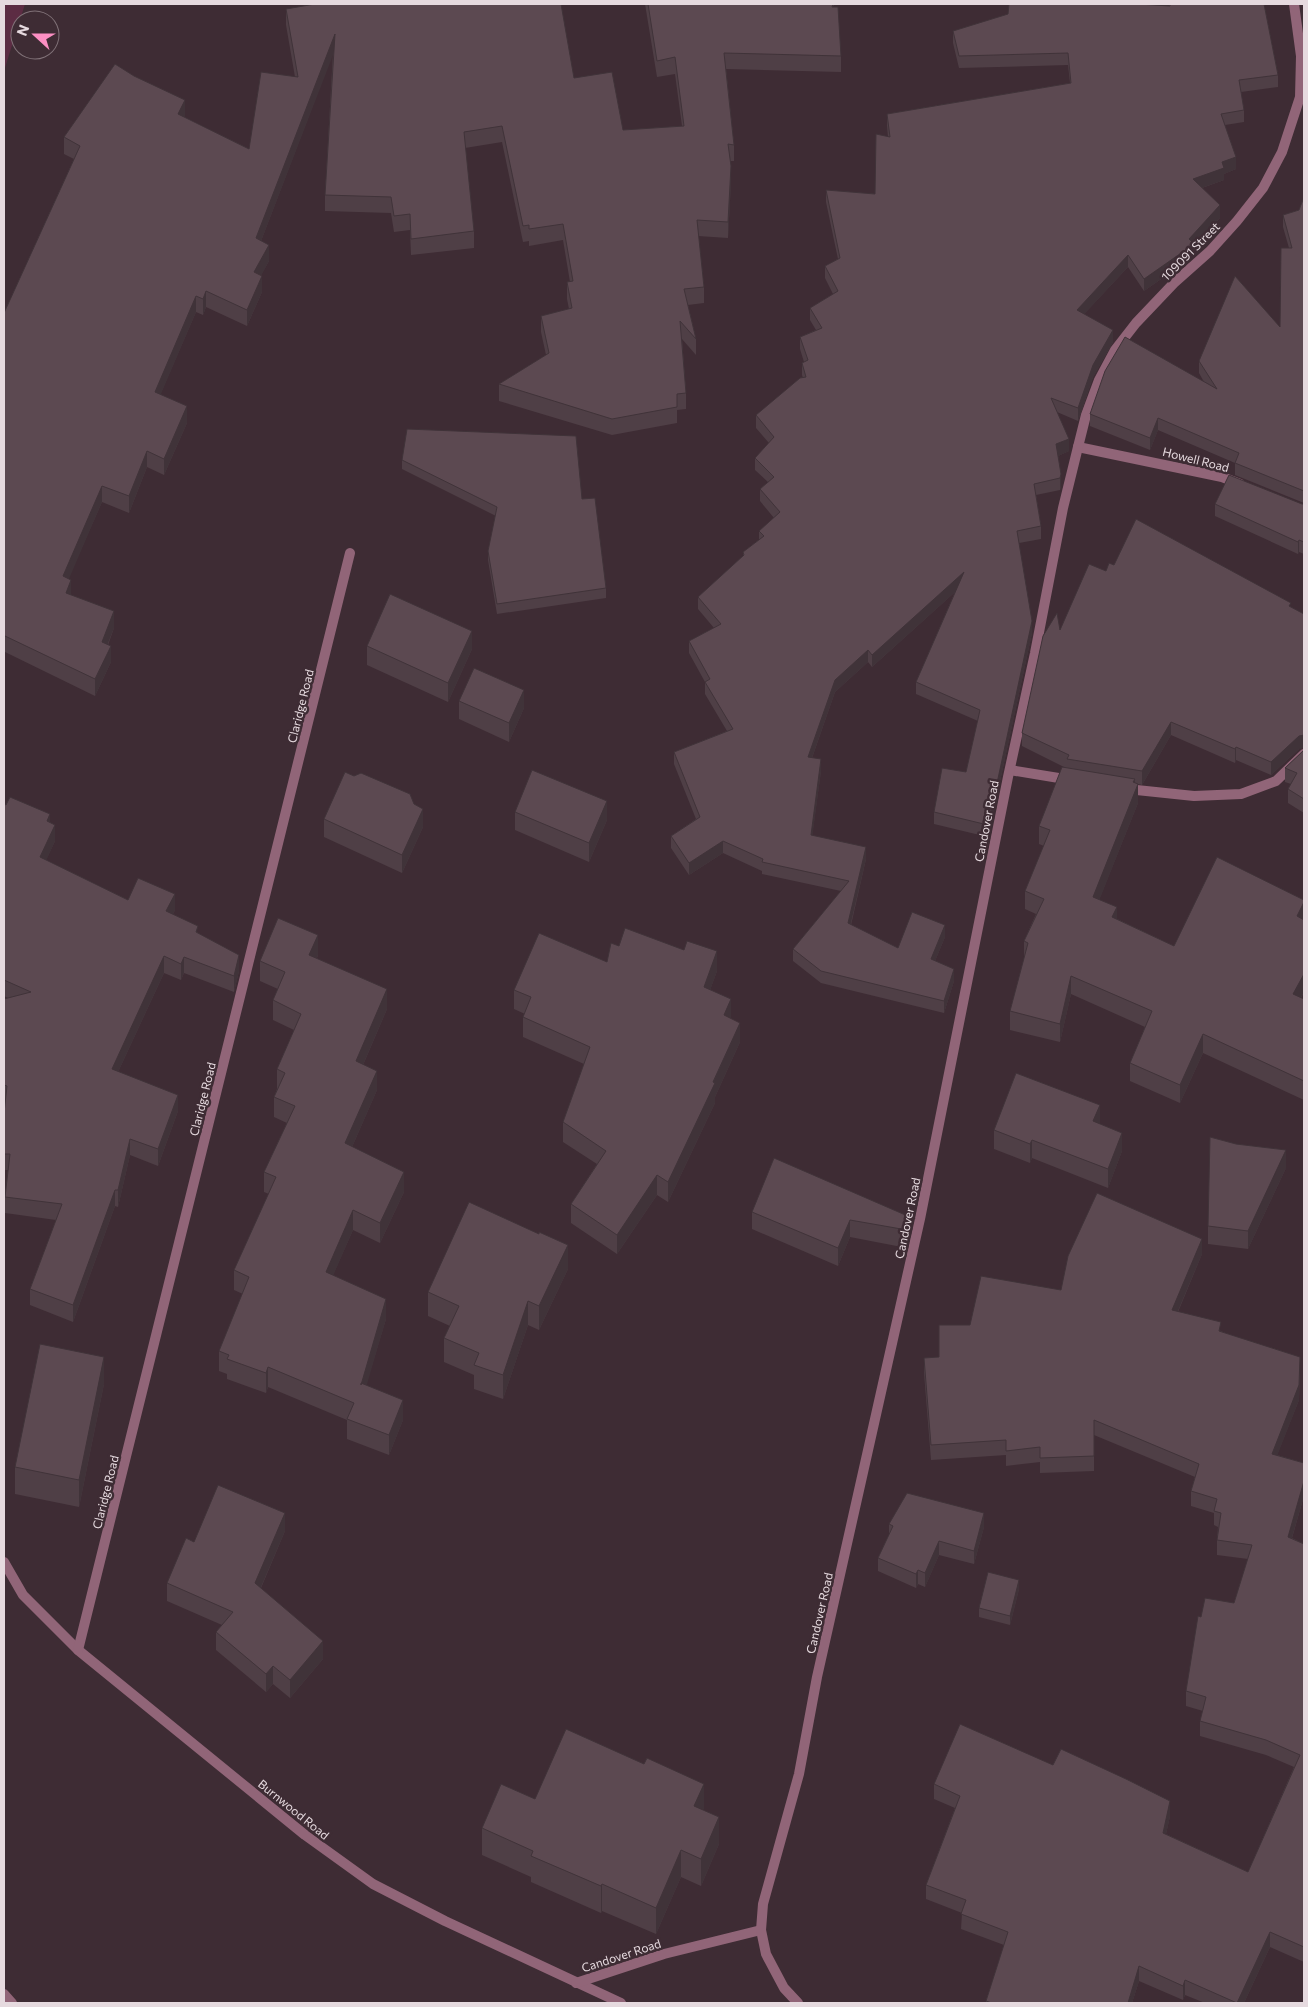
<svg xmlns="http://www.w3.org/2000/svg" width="1308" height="2007" font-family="Commissioner,sans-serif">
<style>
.green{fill:#5c2c43}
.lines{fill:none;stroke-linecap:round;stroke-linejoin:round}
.lane{stroke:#916578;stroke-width:10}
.street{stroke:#916578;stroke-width:10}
.wall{fill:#4f3f46}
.shaded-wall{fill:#403339}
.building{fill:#5c4951;stroke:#403339}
.labels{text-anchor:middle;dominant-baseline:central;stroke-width:5;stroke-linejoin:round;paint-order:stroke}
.street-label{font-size:12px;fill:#e6dadf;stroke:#3e2c34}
</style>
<rect width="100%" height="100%" fill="#3e2c34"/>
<path class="green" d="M4 4H25L4 71Z"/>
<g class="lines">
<g class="lane">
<path d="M1010 770 1071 780"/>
<path d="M1127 789 1194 796 1241 794 1276 781 1304 754"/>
<path d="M4 1994 12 2003"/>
</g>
<g class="street">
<path d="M1078 447 1222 477 1240 484"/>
<path d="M4 1562 23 1595 78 1650 305 1835 373 1884 445 1921 621 2003"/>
<path d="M78 1650 350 553"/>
<path d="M576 1983 664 1954 761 1930"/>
<path d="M798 2003 784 1988 766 1954 761 1930 763 1904 799 1774 817 1677 920 1219 1008 777 1035 653 1063 508 1078 447 1086 415 1099 380 1115 350 1136 323 1174 283 1210 251 1237 221 1263 188 1282 152 1300 97 1301 56 1294 4"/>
</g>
</g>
<g class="wall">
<path d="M645 4H834L833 7 841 56V72L726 69 734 145V161H730L731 182 728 238 698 236 704 287V303L688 305 696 339V355L682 339 686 393V409L677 410V423L612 435 499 401V384L546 355 541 332V316L569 309 567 299V282H570L563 240 529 246V241L523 242 502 142 465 148 474 231V248L411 255 410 230 394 232 391 213 325 211V195L333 53 261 241 269 261 261 275 262 292 247 326 206 307 203 315 196 312 160 395 187 423 164 475 147 467 129 513 102 502 68 579 71 595 114 628 108 645 111 662 95 696 5 652 4 313 74 159 64 154V137L185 116 184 117 249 149 295 77 286 25V9L574 78 623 130 682 126 675 74 657 77Z"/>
<path d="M1169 4H1264L1278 75V87L1241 92 1244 110V122L1225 125 1236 169 1224 174V180L1202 188 1220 218 1194 246V256L1144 291 1128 267 1084 314 1113 342 1093 377 1078 421 1057 412 1069 451 1058 456 1061 486 1060 490 1036 495 1041 526V539L1019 543 1032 633 988 837 934 824V812L966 772 978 721 916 694V682L955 592 872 667 868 662 835 692 812 758 821 771 812 836 866 859 851 925 898 948 945 937 935 961 954 981 944 1013 821 983 793 961V949L841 891 762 874V871L723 853 689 875 671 848V836L696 819 674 764V752L727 731 705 694V682L689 653V641L714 628 698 609V597L743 556V552L759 540V531L774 518 760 501V489L768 482 755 470V458L769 443 756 428V415L803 378 802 375V363L804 362 800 349V337L816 330 810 320V308L833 294 825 278V266L838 259 826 202V190L875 194 888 137 887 126V114L1070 83 1068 65 959 68 953 43V31L1169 6Z"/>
<path d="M1304 197V503L1235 475V463L1158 430 1150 450 1090 426V414L1204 382 1199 373V361L1280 327 1289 248 1283 227V215L1299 210Z"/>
<path d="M402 460 582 499 606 588V598L497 614 488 560V551L496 516 402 469Z"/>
<path d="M1215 504H1304V554L1299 552 1298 554 1215 516Z"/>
<path d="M1114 565 1291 607 1299 749 1271 775 1236 760 1235 763 1171 735 1142 785 1138 784V803L1099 900 1117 919 1174 946 1304 900V992L1301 998 1304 999V1100L1203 1053 1180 1103 1130 1081V1063L1145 1027 1071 994 1060 1042 1010 1030V1011L1024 960V941L1036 914 1025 909V891L1044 846 1039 844V826L1066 768 1022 746V733L1060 630 1106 571Z"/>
<path d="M367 646 472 649 448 702 367 665Z"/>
<path d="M459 701 524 708 509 742 459 719Z"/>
<path d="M1304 750V813L1288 803V789L1291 784 1285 782V768Z"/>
<path d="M354 776 423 827 402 873 324 837V819Z"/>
<path d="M4 804 50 822 55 841 46 860 128 900 175 910 173 914 198 933 239 971 234 992 184 973 181 980 164 973 118 1072 178 1111 158 1166 130 1155 118 1207 115 1206 73 1322 30 1305V1289L56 1220 5 1213V1197L8 1170H4V1113L5 1101H4V999L8 998 4 996Z"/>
<path d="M515 812 607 820 589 862 515 830Z"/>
<path d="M619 946 684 950 717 971 710 990 731 1019 740 1042 715 1097V1103L668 1202 657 1195 617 1254 571 1223V1204L597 1164 563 1142V1122L584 1064 523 1037V1017L525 1014 514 1009V990L607 962Z"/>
<path d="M318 955 317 958 387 1009 363 1065 377 1090 352 1147 404 1192 380 1243 353 1230 333 1275 386 1319 366 1385 403 1420 389 1455 347 1439V1420L268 1387 266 1393 227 1379V1374L219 1371V1351L243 1294 234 1290V1270L269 1194 264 1192V1172L287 1123 274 1117V1097L277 1089V1069L294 1030 273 1020V1000L278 989 260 981V961Z"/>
<path d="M1100 1124 1122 1151 1108 1188 1032 1158 1030 1163 994 1149V1130Z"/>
<path d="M1286 1168 1248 1249 1208 1244V1226Z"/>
<path d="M752 1212 910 1217V1234L907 1248 850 1237 838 1266 752 1229Z"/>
<path d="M1202 1254 1178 1312 1221 1331 1300 1371 1299 1400 1277 1455 1304 1463V1496L1292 1538 1304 1544V1962L1270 1947 1244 2003H1205L1185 1995 1183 2000 1139 1981 1132 2003H986V2001L1004 1945 961 1929 962 1913 926 1899V1885L955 1808 934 1799V1784L1053 1765 1170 1816 1166 1834 1248 1872 1294 1767 1266 1755 1200 1736V1721L1203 1711 1186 1706V1691L1201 1617 1234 1603 1248 1559 1217 1555V1540L1218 1527 1214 1525V1513L1191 1506V1491L1195 1477 1094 1435V1471L1040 1473V1462L1006 1466V1455L931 1460 924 1373V1358L939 1357 970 1325 1061 1290Z"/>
<path d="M568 1269 539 1330 528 1325 503 1399 474 1389V1375L444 1362V1338L450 1326 428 1316V1292Z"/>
<path d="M104 1384 79 1507 15 1494V1467Z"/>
<path d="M889 1524 984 1527 974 1564 939 1555 925 1587 918 1584 916 1588 878 1571V1558L889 1535Z"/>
<path d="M285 1531 261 1588 323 1659 290 1698 273 1684 266 1692 216 1650V1632L222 1625 167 1601V1583L194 1542Z"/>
<path d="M1019 1589 1010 1625 979 1617V1608Z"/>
<path d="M535 1799 704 1810 719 1844 701 1886 681 1877 656 1934 602 1911 601 1913 531 1882V1877L482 1855V1828Z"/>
</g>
<g class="shaded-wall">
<path d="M335 34V50L256 254V238Z"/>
<path d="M185 100V116L178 130V114Z"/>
<path d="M1236 157V169L1224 174V180L1193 191V179L1222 162Z"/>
<path d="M731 166V182L728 238V222Z"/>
<path d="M1220 205V218L1194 246V256L1144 291V279L1189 239Z"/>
<path d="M269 245V261L254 289V272Z"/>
<path d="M1128 255V267L1077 322V310Z"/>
<path d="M262 276V292L247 326V310Z"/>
<path d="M206 291V307L203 315V299Z"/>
<path d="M196 296V312L155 408V392Z"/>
<path d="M1113 330V342L1093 377 1078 421V408L1093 365Z"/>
<path d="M187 406V423L164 475V459Z"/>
<path d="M1158 418V430L1150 450V438Z"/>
<path d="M1069 439V451L1056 457V444Z"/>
<path d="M147 451V467L129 513V496Z"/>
<path d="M1061 474V486L1060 490V478Z"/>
<path d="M102 486V502L63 593V576Z"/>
<path d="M1299 540V552L1298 554V542Z"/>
<path d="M964 572V584L872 667V655Z"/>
<path d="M71 580V597L66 593Z"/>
<path d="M114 611V628L102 658V642Z"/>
<path d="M1032 621V633L988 837V825Z"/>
<path d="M472 631V649L448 702V683Z"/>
<path d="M5 636V652L4 656V639Z"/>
<path d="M111 646V662L95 696V679Z"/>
<path d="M868 650V662L835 692 808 769V757L835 680Z"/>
<path d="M524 690V708L509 742V723Z"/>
<path d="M1171 722V735L1142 785V771Z"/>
<path d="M1304 735V748L1299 749 1271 775V762L1299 736Z"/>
<path d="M1236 747V760L1235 763V749Z"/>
<path d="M821 759V771L811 847V835Z"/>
<path d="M1135 779V792L1138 784V803L1093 916V897Z"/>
<path d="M607 801V820L589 862V843Z"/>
<path d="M423 809V827L402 873V855Z"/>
<path d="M50 814V831L47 821Z"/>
<path d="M55 825V841L40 874V857Z"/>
<path d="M723 841V853L689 875V863Z"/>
<path d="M866 847V859L848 935V923Z"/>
<path d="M175 894V910L166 928V911Z"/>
<path d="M1304 902V920L1297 916Z"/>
<path d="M1117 907V926L1112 917Z"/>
<path d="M945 925V937L931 971V959Z"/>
<path d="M318 935V955L309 975V955Z"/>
<path d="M717 951V971L704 1007V987Z"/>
<path d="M239 955V971L234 992V976Z"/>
<path d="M164 956V973L112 1085V1069Z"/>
<path d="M184 957V973L181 980V964Z"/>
<path d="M954 969V981L944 1013V1001Z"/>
<path d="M1304 974V992L1293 1012V994Z"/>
<path d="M1071 976V994L1060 1042V1024Z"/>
<path d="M387 989V1009L356 1081V1061Z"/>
<path d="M731 999V1019L724 1015Z"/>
<path d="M740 1023V1042L715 1097V1103L668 1202V1182Z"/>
<path d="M1203 1034V1053L1180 1103V1085Z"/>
<path d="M377 1071V1090L345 1163V1143Z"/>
<path d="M178 1095V1111L158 1166V1149Z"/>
<path d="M1100 1105V1124L1093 1121Z"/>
<path d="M1122 1133V1151L1108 1188V1169Z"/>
<path d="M130 1139V1155L118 1207V1190Z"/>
<path d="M1032 1140V1158L1030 1163V1144Z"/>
<path d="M1286 1150V1168L1248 1249V1231Z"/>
<path d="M404 1172V1192L380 1243V1223Z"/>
<path d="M657 1175V1195L617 1254V1235Z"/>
<path d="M115 1190V1206L73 1322V1305Z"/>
<path d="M353 1210V1230L326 1292V1272Z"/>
<path d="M910 1217V1234L907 1248V1230Z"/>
<path d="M850 1220V1237L838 1266V1248Z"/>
<path d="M1202 1239V1254L1172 1325V1310Z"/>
<path d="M568 1245V1269L539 1330V1306Z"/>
<path d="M386 1299V1319L361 1405V1385Z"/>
<path d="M528 1301V1325L503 1399V1375Z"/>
<path d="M104 1357V1384L79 1507V1480Z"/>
<path d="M1300 1357 1299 1400 1272 1469V1454Z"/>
<path d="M268 1367V1387L266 1393V1373Z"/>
<path d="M403 1400V1420L389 1455V1435Z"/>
<path d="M1304 1481V1496L1288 1551V1537Z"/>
<path d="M285 1513V1531L255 1601V1583Z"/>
<path d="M984 1513V1527L974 1564V1551Z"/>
<path d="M939 1541V1555L925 1587V1573Z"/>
<path d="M918 1570V1584L916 1588V1574Z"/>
<path d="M1019 1580V1589L1010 1625V1616Z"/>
<path d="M323 1641V1659L290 1698V1680Z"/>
<path d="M273 1666V1684L266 1692V1674Z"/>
<path d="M704 1784V1810L694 1806Z"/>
<path d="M1170 1801V1816L1163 1848V1833Z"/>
<path d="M719 1817V1844L701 1886V1859Z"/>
<path d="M681 1850V1877L656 1934V1908Z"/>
<path d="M602 1884V1911L601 1913V1886Z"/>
<path d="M1270 1932V1947L1244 2003H1237Z"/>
<path d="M1139 1966V1981L1132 2003H1128Z"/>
<path d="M1185 1980V1995L1183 2000V1986Z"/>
</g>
<g class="building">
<path d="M315 4H561L574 78 612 72 623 130 684 126 675 57 657 61 648 4H833L832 7H838L841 56 724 53 734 145 728 144 731 166 728 222 697 220 704 287 684 289 696 339 680 321 686 393 677 394V407L612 419 499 384 549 353 541 316 572 308 567 282 573 281 563 224 529 229V225L523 226 502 126 464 132 474 231 411 239 410 214 394 216 391 197 325 195 335 34 256 238 269 245 254 272 262 276 247 310 206 291 203 299 196 296 155 392 187 406 164 459 147 451 129 496 102 486 63 576 71 580 66 593 114 611 102 642 111 646 95 679 5 636 4 639V313L80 146 64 137 115 64 134 76 185 100 178 114 249 149 261 72 298 77 286 9Z"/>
<path d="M1009 4H1138L1170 6V4H1264L1278 75 1239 80 1244 110 1221 114 1236 157 1222 162 1224 168 1193 179 1220 205 1189 239 1194 244 1144 279 1128 255 1077 310 1113 330 1093 365 1078 408 1051 398 1069 439 1056 444 1061 474 1060 478 1034 484 1041 526 1017 531 1032 621 988 825 934 812 942 768 966 772 980 710 916 682 964 572 872 655 868 650 835 680 808 757 821 759 811 835 866 847 848 923 898 948 912 912 945 925 931 959 954 969 944 1001 821 971 793 949 849 881 762 862 763 859 723 841 689 863 671 836 700 817 674 752 733 729 705 682 710 679 689 641 721 624 698 597 744 555 743 552 764 536 759 531 780 512 760 489 774 477 755 458 774 437 756 415 800 378 806 377 802 363 808 360 800 337 822 328 810 308 838 291 825 266 840 258 826 190 875 194 876 134 890 137 887 114 1071 83 1068 53 959 56 953 31 1008 14Z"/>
<path d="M1304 197V491L1235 463 1239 453 1158 418 1150 438 1090 414 1105 371 1125 337 1217 389 1199 361 1235 276 1280 327 1281 248H1292L1283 215 1299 210Z"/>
<path d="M407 429 576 436 582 499 595 498 606 588 497 604 488 551 497 507 402 460Z"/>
<path d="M1229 475 1302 504H1304V542L1299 540 1298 542 1215 504Z"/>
<path d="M1136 519 1291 603 1289 606 1304 614V735L1299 736 1271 762 1236 747 1235 749 1171 722 1142 771 1067 759 1069 755 1022 733 1043 636 1057 613 1060 630 1089 564 1106 571 1109 563 1114 565Z"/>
<path d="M390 594 472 631 448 683 367 646Z"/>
<path d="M474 668 524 690 509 723 459 701Z"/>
<path d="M1304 750V799L1288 789 1297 773 1285 768Z"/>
<path d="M1062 767 1135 779 1133 782 1138 784 1093 897 1117 907 1112 917 1174 946 1217 857 1304 900V902L1297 916 1304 920V974L1293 994 1304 999V1081L1203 1034 1180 1085 1130 1063 1152 1011 1071 976 1060 1024 1010 1011 1028 943 1024 941 1044 899 1025 891 1050 830 1039 826Z"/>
<path d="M532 770 607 801 589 843 515 812Z"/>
<path d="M345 772 354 776 361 773 410 794 414 804 423 809 402 855 324 819Z"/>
<path d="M10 797 50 814 47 821 55 825 40 857 128 900 138 878 175 894 166 911 198 926 196 932 239 955 234 976 184 957 181 964 164 956 112 1069 178 1095 158 1149 130 1139 118 1190H115L73 1305 30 1289 62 1204 5 1197 10 1154H4V1113L7 1086 4 1085V999L31 992 4 980V804L6 805Z"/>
<path d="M278 918 318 935 309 955 387 989 356 1061 377 1071 345 1143 404 1172 380 1223 353 1210 326 1272 386 1299 361 1385V1383L403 1400 389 1435 347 1419 354 1403 268 1367 266 1373 227 1359 229 1355 219 1351 249 1277 234 1270 276 1177 264 1172 295 1106 274 1097 285 1073 277 1069 301 1014 273 1000 285 972 260 961Z"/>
<path d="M625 928 684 950 687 941 717 951 704 987 731 999 724 1015 740 1023 713 1082 715 1083 668 1182 657 1175 617 1235 571 1204 606 1151 563 1122 590 1047 523 1017 531 997 514 990 539 933 607 962 611 943 619 946Z"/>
<path d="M1016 1073 1100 1105 1093 1121 1122 1133 1108 1169 1032 1140 1030 1144 994 1130Z"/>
<path d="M1210 1137 1236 1144 1286 1150 1248 1231 1208 1226Z"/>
<path d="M774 1158 910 1217 907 1230 850 1220 838 1248 752 1212Z"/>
<path d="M1097 1193 1202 1239 1172 1310 1221 1322 1219 1331 1300 1357 1299 1385 1272 1454 1304 1463V1481L1288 1537 1304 1544V1947L1270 1932 1237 2003 1185 1980 1183 1986 1139 1966 1128 2003H992L986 2001 1008 1932 961 1914 966 1900 926 1885 960 1796 934 1784 960 1724 1053 1765 1061 1749 1126 1779 1170 1801 1163 1833 1248 1872 1300 1755 1266 1740 1200 1721 1206 1697 1186 1691 1198 1616 1201 1617 1205 1598 1234 1603 1252 1545 1217 1540 1221 1513 1214 1511 1217 1499 1191 1491 1199 1464 1094 1420V1456L1040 1458V1447L1006 1451V1440L931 1445 924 1358 939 1357V1325H970L981 1276 1061 1290 1068 1256Z"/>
<path d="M469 1202 539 1234V1232L568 1245 539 1306 528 1301 503 1375 474 1365 479 1353 444 1338 459 1306 428 1292Z"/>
<path d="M40 1344 104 1357 79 1480 15 1467Z"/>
<path d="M218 1485 285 1513 255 1583 323 1641 290 1680 273 1666 266 1674 216 1632 233 1612 167 1583 186 1538 194 1542Z"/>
<path d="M907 1493 984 1513 974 1551 939 1541 925 1573 918 1570 916 1574 878 1558 893 1526 889 1524Z"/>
<path d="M988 1572 1019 1580 1010 1616 979 1608Z"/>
<path d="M566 1729 644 1764 647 1758 704 1784 694 1806 719 1817 701 1859 681 1850 656 1908 602 1884 601 1886 531 1856 533 1851 482 1828 501 1784 535 1799Z"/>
</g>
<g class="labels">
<g class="street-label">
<text transform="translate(1190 251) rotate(-45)">109091 Street</text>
<text transform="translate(1196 459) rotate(14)">Howell Road</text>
<text transform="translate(300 706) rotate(-76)">Claridge Road</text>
<text transform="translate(986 821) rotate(-79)">Candover Road</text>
<text transform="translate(202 1099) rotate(-76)">Claridge Road</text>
<text transform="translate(907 1218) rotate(-78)">Candover Road</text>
<text transform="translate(105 1492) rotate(-76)">Claridge Road</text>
<text transform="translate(819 1613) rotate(-77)">Candover Road</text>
<text transform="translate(294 1809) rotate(39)">Burnwood Road</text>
<text transform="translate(621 1955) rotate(-18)">Candover Road</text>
</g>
</g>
<rect width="1308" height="2007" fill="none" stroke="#e6dadf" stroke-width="10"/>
<g transform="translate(35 35) rotate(291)"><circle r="24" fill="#3e2c34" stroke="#817278"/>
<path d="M0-4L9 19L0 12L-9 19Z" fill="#fc8fc3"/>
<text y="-8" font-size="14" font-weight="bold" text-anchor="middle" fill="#e6dadf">N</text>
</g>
</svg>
